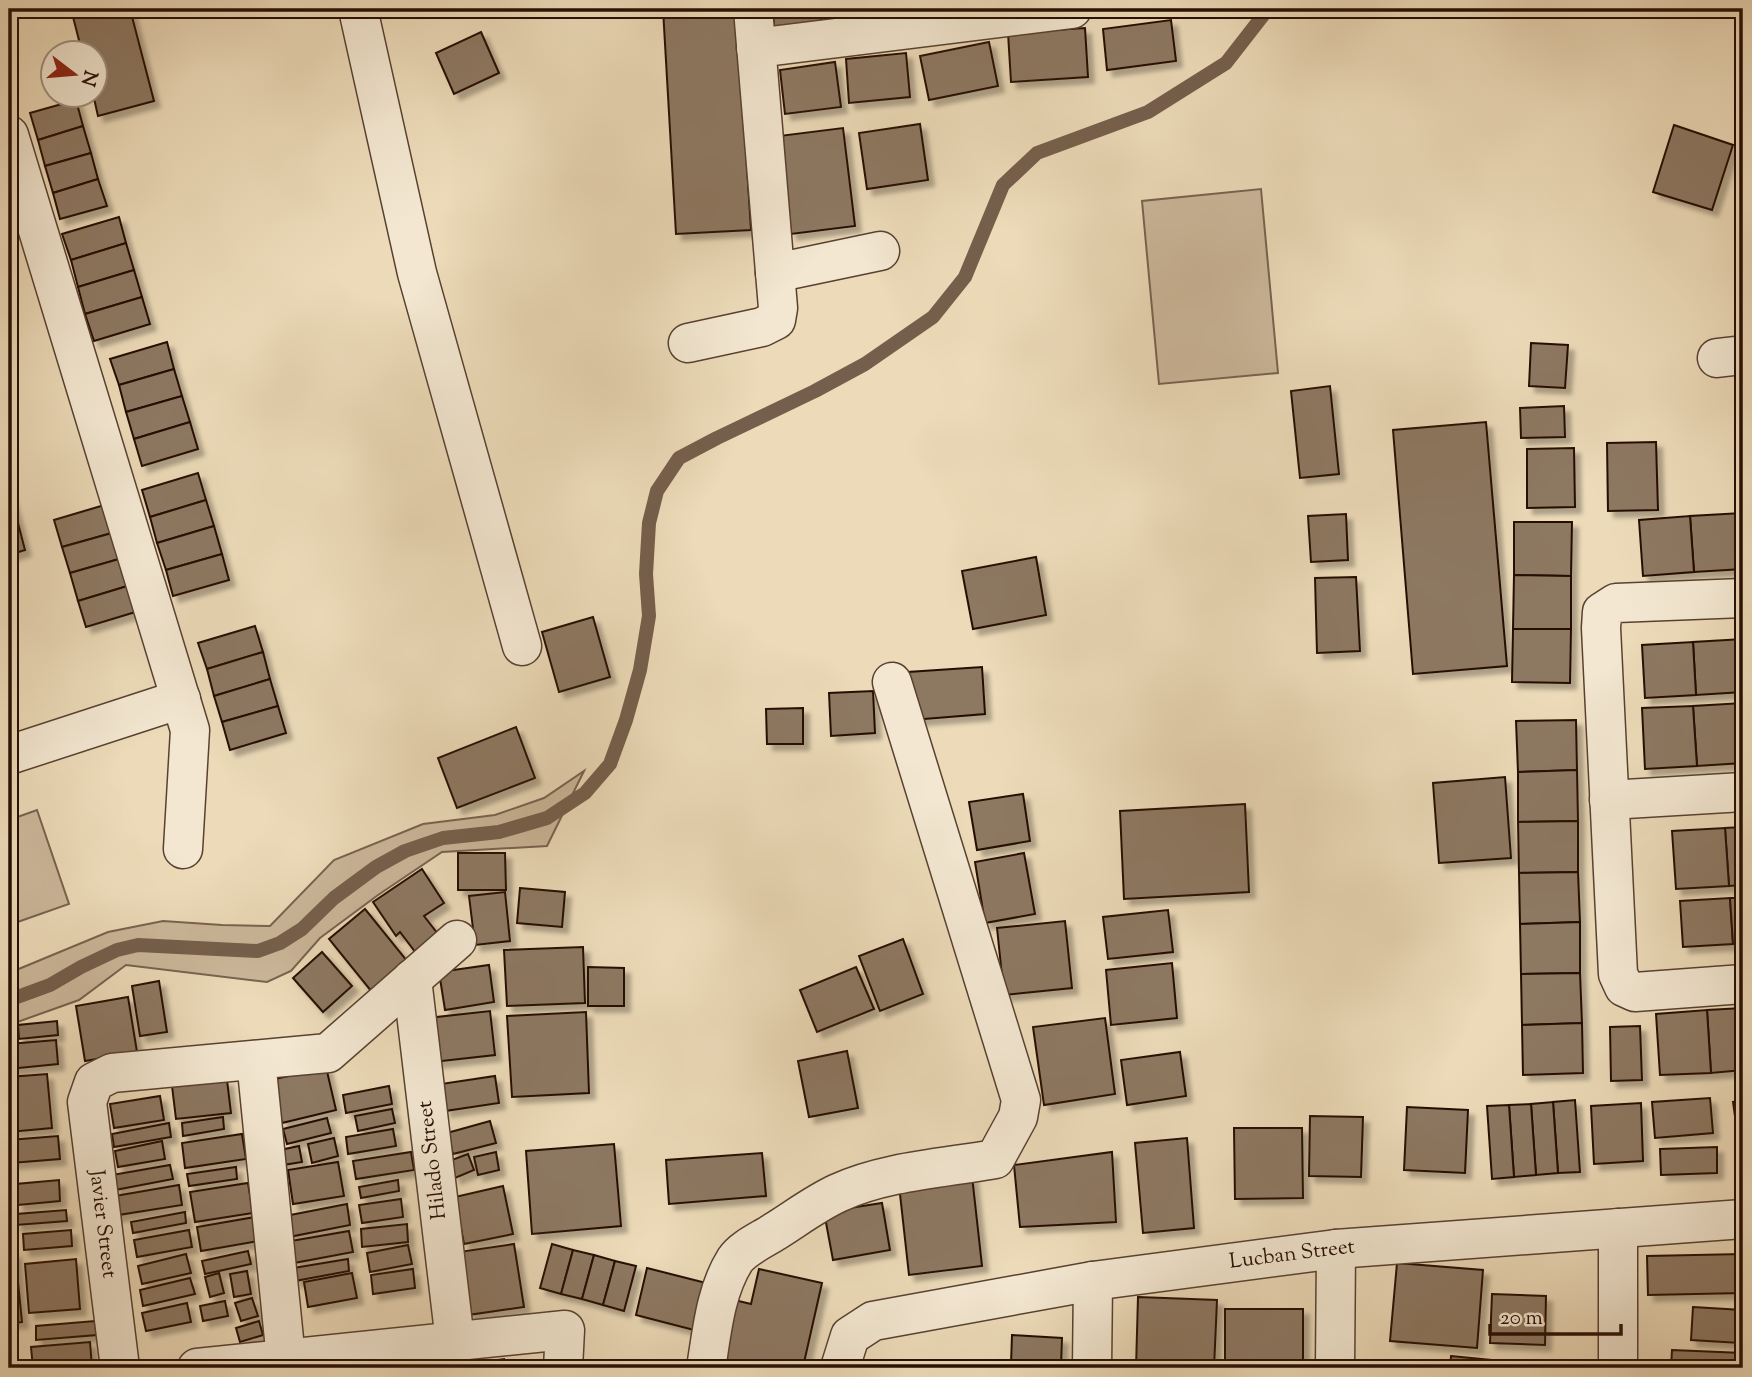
<svg xmlns="http://www.w3.org/2000/svg" width="1752" height="1377" font-family="'Sorts Mill Goudy',serif">
<style>
.green{fill:#cbb79a;stroke:#796250;stroke-width:2}
.lines{fill:none;stroke-linecap:round;stroke-linejoin:round}
.stream{stroke:#755f4c;stroke-width:14}
.building{fill:#8d7862;stroke:#270e05;stroke-width:2;filter:url(#shadow)}
.minor-casing{stroke:#584132;stroke-width:41}
.minor{stroke:#f3e7d1;stroke-width:38}
.labels{text-anchor:middle;dominant-baseline:central;stroke-width:5;stroke-linejoin:round;paint-order:stroke}
.street-label{font-size:21px;fill:#270e05;stroke:#f3e7d1}
</style>
<defs>
<filter id="shadow"><feDropShadow dx="6" dy="6" stdDeviation="2" flood-color="#0004"/></filter>
</defs>
<rect width="100%" height="100%" fill="#ecdab8"/>
<filter id="stains"><feTurbulence type="fractalNoise" baseFrequency=".00286" numOctaves="4"/><feColorMatrix values="0 0 0 0 .2 0 0 0 0 .09 0 0 0 0 .02 0 0 0 .5 -.17"/></filter>
<radialGradient id="worn" r=".72"><stop offset=".6" stop-color="#630" stop-opacity="0"/><stop offset="1" stop-color="#630" stop-opacity=".3"/></radialGradient>
<g class="green">
<path d="M1261 189 1278 373 1159 384 1142 201Z"/>
<path d="M584 771 547 846 442 852 378 895 320 938 291 971 267 982 126 965 79 1000 9 1025V973L108 932 163 921 222 925 270 926 334 860 423 824 495 815 544 798Z"/>
<path d="M37 810 69 904 9 925V820Z"/>
</g>
<g class="lines">
<path class="stream" d="M9 1000 50 985 81 967 117 950 138 945 258 951 280 943 302 929 334 898 376 867 405 851 443 838 499 832 547 818 585 793 610 764 626 720 640 670 649 616 646 574 649 523 657 491 679 458 717 438 815 391 865 364 933 317 965 277 1003 185 1037 153 1148 112 1226 63 1268 9"/>
</g>
<g class="building">
<path d="M71 9H130L154 101 98 116 93 94H94V52H82Z"/>
<path d="M663 9H737L751 230 676 234Z"/>
<path d="M773 9H820L821 24 774 29Z"/>
<path d="M836 9H895L896 15 838 24Z"/>
<path d="M1171 20 1176 61 1107 70 1103 29Z"/>
<path d="M1085 28 1088 77 1011 82 1008 33Z"/>
<path d="M481 32 499 73 454 94 436 53Z"/>
<path d="M989 42 998 86 929 100 920 56Z"/>
<path d="M906 53 910 97 849 103 846 59Z"/>
<path d="M835 62 841 107 785 114 780 70Z"/>
<path d="M76 100 83 126 38 140 30 113Z"/>
<path d="M920 124 928 180 867 189 859 133Z"/>
<path d="M1674 125 1733 145 1712 210 1653 192Z"/>
<path d="M83 126 91 153 45 166 38 140Z"/>
<path d="M843 128 855 226 791 234 779 136Z"/>
<path d="M91 153 98 179 53 193 45 166Z"/>
<path d="M98 179 107 206 60 219 53 193Z"/>
<path d="M119 217 126 243 71 260 62 234Z"/>
<path d="M126 243 134 270 78 287 71 260Z"/>
<path d="M134 270 142 297 85 314 78 287Z"/>
<path d="M142 297 150 324 94 341 85 314Z"/>
<path d="M167 342 174 369 119 385 110 359Z"/>
<path d="M1531 343 1568 345 1565 388 1529 386Z"/>
<path d="M174 369 182 396 126 412 119 385Z"/>
<path d="M1330 386 1339 474 1300 478 1291 391Z"/>
<path d="M182 396 190 422 134 439 126 412Z"/>
<path d="M1564 406 1565 437 1521 438 1520 408Z"/>
<path d="M190 422 198 449 142 466 134 439Z"/>
<path d="M1486 422 1507 666 1413 674 1393 430Z"/>
<path d="M1656 442 1658 510 1608 511 1607 443Z"/>
<path d="M1574 448 1575 507 1527 508V449Z"/>
<path d="M198 473 206 500 150 517 142 490Z"/>
<path d="M10 496 18 523 9 526V497Z"/>
<path d="M206 500 214 526 157 543 150 517Z"/>
<path d="M111 503 119 531 62 547 54 520Z"/>
<path d="M1742 513 1743 569 1694 572 1690 516Z"/>
<path d="M1346 514 1348 560 1311 562 1308 516Z"/>
<path d="M1690 516 1694 572 1643 576 1639 520Z"/>
<path d="M1514 522H1572L1571 576 1514 575Z"/>
<path d="M18 523 25 550 9 555V526Z"/>
<path d="M214 526 222 554 166 570 157 543Z"/>
<path d="M119 531 126 557 70 573 62 547Z"/>
<path d="M222 554 229 580 173 596 166 570Z"/>
<path d="M126 557 134 584 78 601 70 573Z"/>
<path d="M1036 557 1046 615 973 629 962 571Z"/>
<path d="M1514 575 1571 576V629H1513Z"/>
<path d="M1356 577 1360 651 1317 653 1315 578Z"/>
<path d="M134 584 142 610 86 627 78 601Z"/>
<path d="M593 617 610 677 559 692 542 632Z"/>
<path d="M255 626 263 652 207 669 198 643Z"/>
<path d="M1513 629H1571L1570 683 1512 682Z"/>
<path d="M1743 639V692L1696 695 1693 642Z"/>
<path d="M1693 642 1696 695 1645 698 1642 645Z"/>
<path d="M263 652 270 679 214 696 207 669Z"/>
<path d="M982 667 985 714 912 720 908 672Z"/>
<path d="M270 679 278 706 222 722 214 696Z"/>
<path d="M873 691 875 733 831 736 829 693Z"/>
<path d="M1743 703V763L1697 766 1693 706Z"/>
<path d="M278 706 286 733 230 750 222 722Z"/>
<path d="M1693 706 1697 766 1645 769 1642 708Z"/>
<path d="M803 708V744H767L766 709Z"/>
<path d="M1576 720 1577 770 1518 772 1516 721Z"/>
<path d="M516 727 535 778 457 808 438 758Z"/>
<path d="M1577 770 1578 821 1518 822V772Z"/>
<path d="M1505 777 1511 858 1439 863 1433 783Z"/>
<path d="M1023 794 1030 841 977 850 969 802Z"/>
<path d="M1245 804 1249 892 1124 899 1120 811Z"/>
<path d="M1578 821V872L1519 873 1518 822Z"/>
<path d="M1743 827V885L1729 886 1725 828Z"/>
<path d="M1725 828 1729 886 1676 889 1672 831Z"/>
<path d="M458 853H505L506 890H458Z"/>
<path d="M1024 853 1035 914 985 923 975 862Z"/>
<path d="M422 869 444 903 424 916 438 934 416 953 400 932 396 936 373 902Z"/>
<path d="M1578 872 1580 922 1520 924 1519 873Z"/>
<path d="M520 888 565 892 562 927 517 923Z"/>
<path d="M505 892 510 941 475 945 469 896Z"/>
<path d="M1730 898 1733 944 1683 947 1680 901Z"/>
<path d="M1730 898H1743V944H1733Z"/>
<path d="M365 909 412 967 376 997 329 939Z"/>
<path d="M1168 910 1173 952 1108 959 1103 917Z"/>
<path d="M1065 921 1072 988 1004 995 997 928Z"/>
<path d="M1580 922V973L1521 974 1520 924Z"/>
<path d="M903 939 923 994 880 1011 859 956Z"/>
<path d="M583 947 585 1003 507 1006 504 950Z"/>
<path d="M322 952 352 986 323 1012 293 978Z"/>
<path d="M1172 963 1177 1018 1111 1025 1106 970Z"/>
<path d="M489 965 494 1002 445 1010 439 972Z"/>
<path d="M588 967 624 968V1006H588Z"/>
<path d="M856 967 874 1009 817 1032 800 990Z"/>
<path d="M1580 973 1582 1023 1522 1025 1521 974Z"/>
<path d="M159 981 167 1032 140 1036 132 986Z"/>
<path d="M128 997 137 1052 85 1061 76 1006Z"/>
<path d="M1743 1008V1070L1711 1073 1707 1010Z"/>
<path d="M1707 1010 1711 1073 1660 1075 1656 1014Z"/>
<path d="M490 1011 495 1055 433 1062 428 1018Z"/>
<path d="M586 1012 589 1093 512 1097 507 1016Z"/>
<path d="M1105 1018 1115 1094 1044 1105 1033 1027Z"/>
<path d="M57 1021 58 1035 19 1039 18 1025Z"/>
<path d="M1582 1023 1583 1073 1523 1075 1522 1025Z"/>
<path d="M1640 1026 1642 1080 1611 1081 1610 1027Z"/>
<path d="M56 1040 58 1064 9 1069V1044Z"/>
<path d="M847 1051 858 1108 809 1117 798 1061Z"/>
<path d="M1180 1052 1186 1096 1127 1105 1121 1060Z"/>
<path d="M326 1067 336 1110 282 1123 271 1080Z"/>
<path d="M47 1074 52 1128 9 1132V1077Z"/>
<path d="M495 1076 499 1103 445 1111 441 1084Z"/>
<path d="M227 1080 231 1113 176 1119 172 1086Z"/>
<path d="M389 1086 392 1104 346 1113 343 1095Z"/>
<path d="M160 1096 164 1120 114 1128 110 1104Z"/>
<path d="M1710 1098 1713 1133 1655 1138 1652 1102Z"/>
<path d="M1575 1100 1580 1172 1558 1173 1553 1102Z"/>
<path d="M1743 1101V1137L1738 1138 1733 1102Z"/>
<path d="M1553 1102 1558 1173 1536 1175 1531 1104Z"/>
<path d="M1641 1103 1643 1161 1594 1164 1591 1106Z"/>
<path d="M1531 1104 1536 1175 1514 1177 1509 1105Z"/>
<path d="M1509 1105 1514 1177 1492 1179 1487 1106Z"/>
<path d="M1407 1107 1468 1110 1465 1173 1404 1170Z"/>
<path d="M392 1109 395 1123 358 1131 355 1116Z"/>
<path d="M1310 1116 1363 1117 1361 1177 1309 1176Z"/>
<path d="M223 1117 224 1129 183 1136 182 1123Z"/>
<path d="M327 1118 331 1133 287 1144 283 1129Z"/>
<path d="M490 1121 496 1143 453 1154 447 1133Z"/>
<path d="M169 1123 171 1137 114 1147 112 1134Z"/>
<path d="M1234 1128H1302L1303 1198 1235 1199Z"/>
<path d="M393 1129 396 1146 348 1154 346 1137Z"/>
<path d="M242 1134 246 1159 185 1168 182 1143Z"/>
<path d="M58 1136 60 1159 11 1163 9 1140Z"/>
<path d="M334 1138 338 1156 312 1163 308 1144Z"/>
<path d="M1187 1138 1194 1228 1143 1233 1135 1143Z"/>
<path d="M162 1141 165 1159 118 1167 115 1151Z"/>
<path d="M614 1144 621 1226 532 1234 526 1151Z"/>
<path d="M299 1146 302 1162 277 1166 275 1151Z"/>
<path d="M1717 1147V1173L1661 1175 1660 1149Z"/>
<path d="M411 1152 414 1170 356 1179 353 1161Z"/>
<path d="M496 1152 499 1170 478 1175 474 1157Z"/>
<path d="M1112 1152 1116 1222 1020 1227 1014 1165Z"/>
<path d="M762 1153 766 1196 669 1204 666 1160Z"/>
<path d="M468 1154 474 1170 455 1178 449 1161Z"/>
<path d="M338 1162 344 1196 293 1204 288 1170Z"/>
<path d="M170 1165 173 1179 115 1190 112 1175Z"/>
<path d="M236 1167 237 1179 189 1186 187 1174Z"/>
<path d="M972 1176 982 1266 909 1275 899 1185Z"/>
<path d="M59 1180 60 1201 18 1205 16 1184Z"/>
<path d="M398 1180 399 1191 361 1198 359 1187Z"/>
<path d="M248 1183 253 1213 195 1222 190 1192Z"/>
<path d="M179 1185 182 1205 112 1216 109 1197Z"/>
<path d="M503 1186 513 1234 464 1244 455 1197Z"/>
<path d="M401 1199 403 1217 362 1223 359 1205Z"/>
<path d="M882 1203 890 1250 833 1260 824 1212Z"/>
<path d="M347 1204 350 1225 289 1237 285 1216Z"/>
<path d="M66 1210 67 1221 16 1225V1214Z"/>
<path d="M185 1212 186 1223 133 1233 131 1222Z"/>
<path d="M255 1217 259 1241 201 1251 197 1227Z"/>
<path d="M407 1224 408 1242 362 1247 361 1229Z"/>
<path d="M71 1230 72 1246 24 1250 23 1234Z"/>
<path d="M189 1230 192 1247 137 1257 134 1240Z"/>
<path d="M349 1231 353 1252 294 1263 291 1241Z"/>
<path d="M514 1244 524 1307 468 1315 459 1252Z"/>
<path d="M552 1244 573 1250 561 1294 540 1288Z"/>
<path d="M408 1245 412 1264 370 1272 367 1253Z"/>
<path d="M573 1250 594 1255 582 1299 561 1294Z"/>
<path d="M248 1251 251 1264 205 1274 202 1261Z"/>
<path d="M15 1252 22 1322 9 1323V1253Z"/>
<path d="M186 1254 191 1273 142 1284 138 1266Z"/>
<path d="M1743 1254V1293L1648 1295 1647 1256Z"/>
<path d="M594 1255 615 1261 603 1305 582 1299Z"/>
<path d="M76 1259 80 1309 29 1313 25 1264Z"/>
<path d="M348 1259 349 1271 295 1281 293 1268Z"/>
<path d="M615 1261 636 1266 624 1311 603 1305Z"/>
<path d="M1397 1263 1483 1270 1477 1348 1390 1341Z"/>
<path d="M647 1268 706 1283 694 1330 636 1315Z"/>
<path d="M413 1269 415 1288 373 1294 371 1275Z"/>
<path d="M759 1269 822 1283 803 1367 773 1361 771 1368H764L712 1356 726 1298 751 1304Z"/>
<path d="M247 1271 251 1294 234 1297 230 1274Z"/>
<path d="M219 1273 224 1293 210 1297 205 1277Z"/>
<path d="M352 1273 357 1298 308 1307 304 1282Z"/>
<path d="M190 1278 195 1294 143 1306 140 1290Z"/>
<path d="M1492 1294 1546 1296 1545 1345 1490 1343Z"/>
<path d="M1138 1297 1217 1300 1214 1368H1136Z"/>
<path d="M252 1298 258 1316 241 1321 235 1303Z"/>
<path d="M225 1301 228 1316 203 1321 200 1306Z"/>
<path d="M187 1303 191 1322 146 1331 142 1313Z"/>
<path d="M1693 1307 1742 1310 1740 1343 1691 1340Z"/>
<rect x="1225" y="1309" width="78" height="59"/>
<path d="M95 1321 97 1335 36 1340V1326Z"/>
<path d="M259 1321 263 1335 240 1342 236 1328Z"/>
<path d="M1012 1335 1062 1338 1061 1366 1011 1364Z"/>
<path d="M90 1342 92 1368H33L31 1347Z"/>
<path d="M1672 1350 1743 1353V1368H1671Z"/>
<path d="M1451 1356 1491 1360V1368H1450Z"/>
<path d="M504 1359 506 1368H484L483 1362Z"/>
<path d="M1388 1360 1430 1363V1368H1387Z"/>
<path d="M483 1362 484 1368H461V1367Z"/>
</g>
<g class="lines">
<defs>
<g id="minor">
<path d="M358 9 417 273 522 646"/>
<path d="M756 48 1072 9"/>
<path d="M9 135 190 730 183 849"/>
<path d="M775 273 880 251"/>
<path d="M688 343 762 327 776 320 778 308 753 9"/>
<path d="M1717 358 1743 355"/>
<path d="M1743 598 1616 603 1602 612 1601 628 1618 974 1624 987 1635 992 1743 984"/>
<path d="M9 755 181 699"/>
<path d="M1609 800 1743 792"/>
<path d="M412 979 455 1341"/>
<path d="M256 1060 286 1359"/>
<path d="M120 1368 87 1102 94 1082 112 1073 328 1053 457 940"/>
<path d="M197 1368 565 1330 563 1368"/>
<path d="M706 1368C712 1332 715 1292 735 1260 743 1248 762 1240 774 1232 795 1219 816 1203 838 1193 886 1171 944 1168 995 1159L1018 1117 1021 1100 892 682"/>
<path d="M840 1368 850 1336 873 1321 1093 1281 1336 1249 1743 1219"/>
<path d="M1092 1368 1093 1281"/>
<path d="M1335 1368 1336 1249"/>
<path d="M1618 1368V1228"/>
</g>
</defs>
<use href="#minor" class="minor-casing"/>
<use href="#minor" class="minor"/>
</g>
<g class="labels">
<g class="street-label">
<text transform="translate(433 1160) rotate(-97)">Hilado Street</text>
<text transform="translate(102 1224) rotate(83)">Javier Street</text>
<text transform="translate(1292 1255) rotate(-7)">Lucban Street</text>
</g>
</g>
<rect width="1752" height="1377" fill="none" stroke="#ecdab8" stroke-width="35"/>
<rect x="10" y="10" width="1731" height="1356" fill="none" stroke="#270e05" stroke-width="3.5"/>
<rect x="18" y="18" width="1717" height="1342" fill="none" stroke="#270e05" stroke-width="2"/>
<g transform="translate(74 74) rotate(106)"><circle r="33" fill="#f3e7d1" stroke="#a1907f" stroke-width="2"/>
<path d="M0-5L12 26L0 18L-12 26Z" fill="#8f2418"/>
<text y="-10" font-size="19" font-weight="bold" text-anchor="middle" fill="#270e05">N</text>
</g>
<path d="M1490 1324v10h131v-10" fill="none" stroke="#270e05" stroke-width="3.5"/>
<text x="1500" y="1324" font-size="21" fill="#270e05" stroke="#f3e7d1" stroke-width="5" paint-order="stroke">20 m</text>
<rect width="100%" height="100%" filter="url(#stains)"/>
<rect width="100%" height="100%" fill="url(#worn)"/>
</svg>
